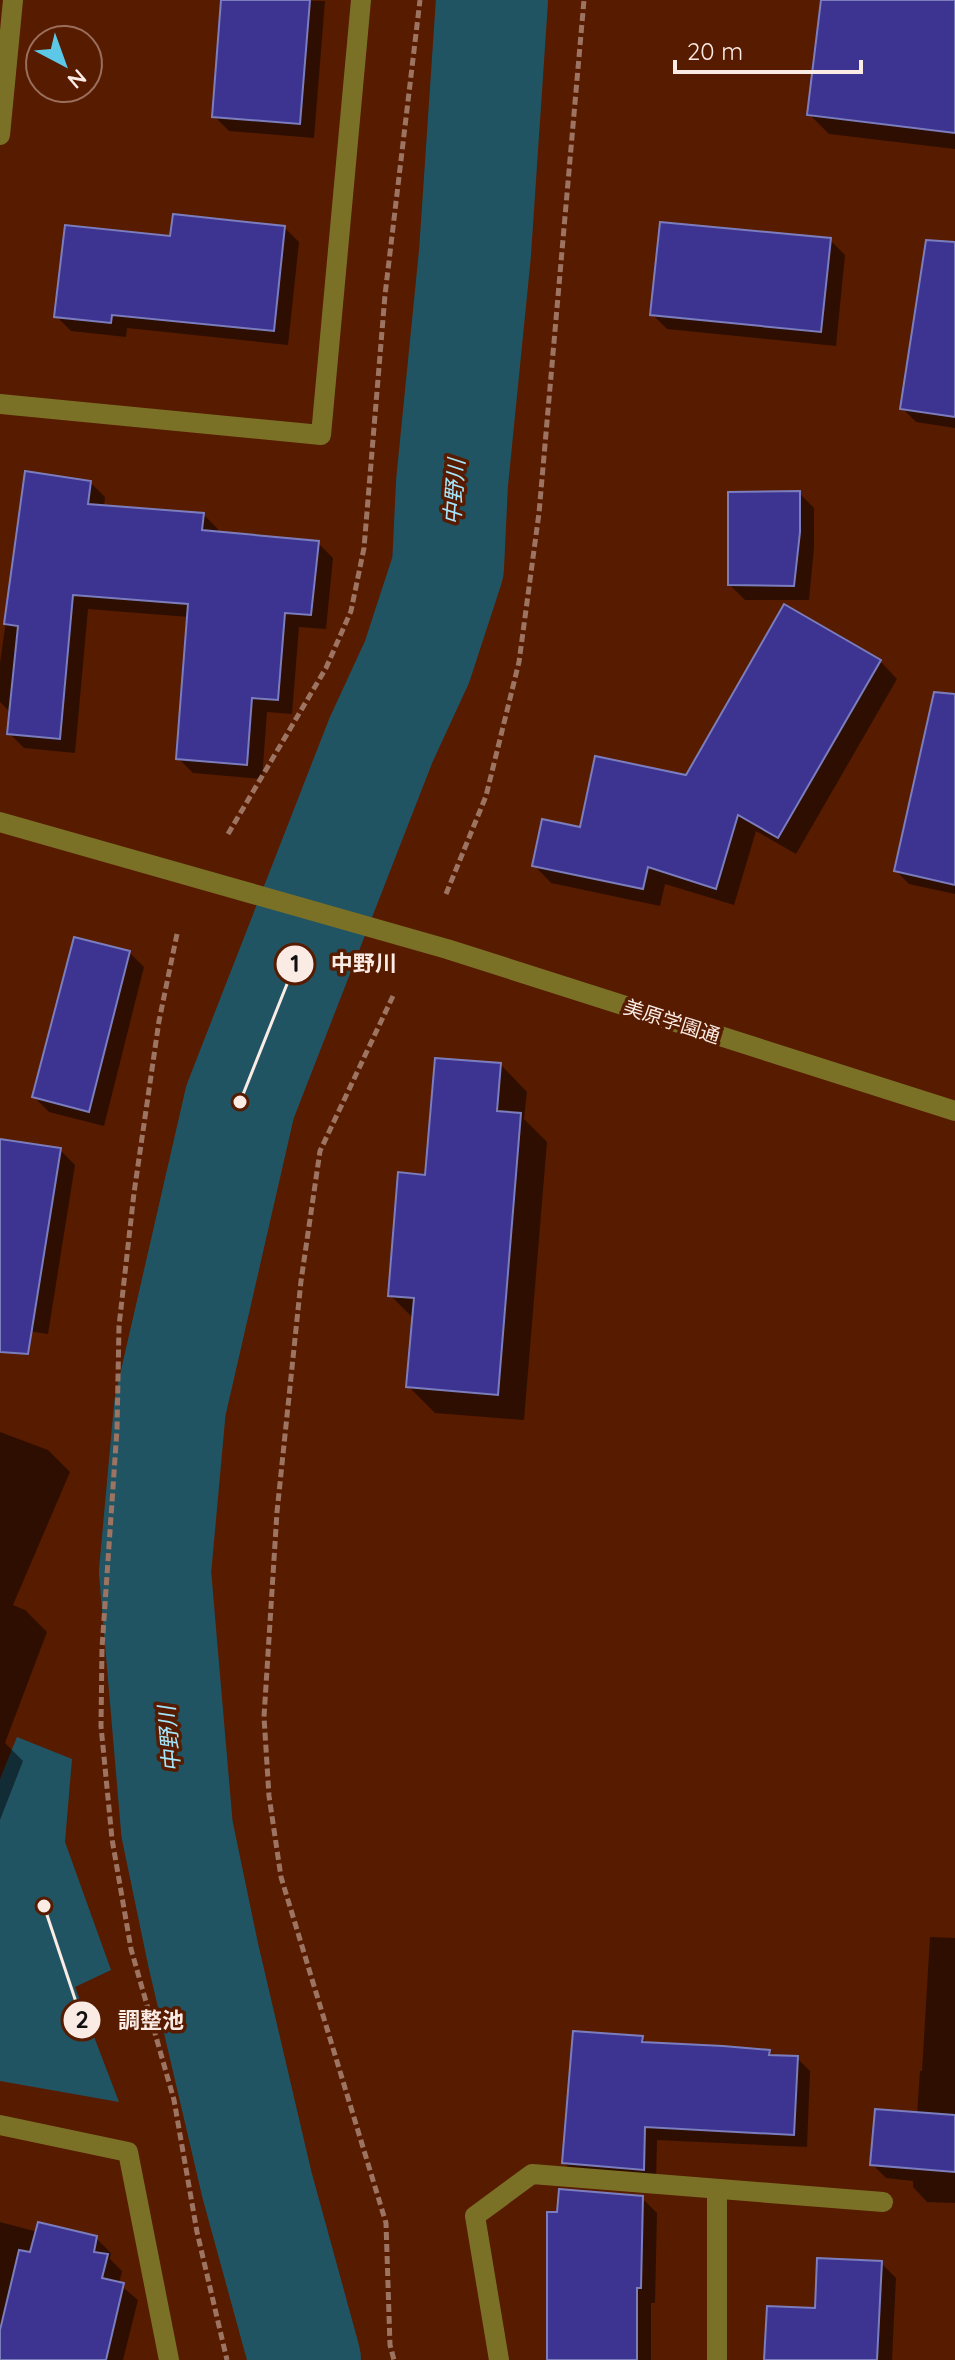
<svg xmlns="http://www.w3.org/2000/svg" width="955" height="2360" font-family="Quicksand,'Noto Sans JP',sans-serif">
<style>
.water{fill:#215463}
.shadow{fill:#0007}
.lines{fill:none;stroke-linecap:round;stroke-linejoin:round}
.river{stroke:#215463;stroke-width:112}
.building{fill:#3d3491;stroke:#7b7dbd;stroke-width:2}
.path{stroke:#9d7462;stroke-width:5;stroke-dasharray:8 4;stroke-linecap:butt}
.minor{stroke:#7a7026;stroke-width:20}
.tertiary{stroke:#7a7026;stroke-width:20}
.labels{text-anchor:middle;dominant-baseline:central;stroke-width:7;stroke-linejoin:round;paint-order:stroke}
.street-label{font-size:20px;fill:#fbebe5;stroke:#571b00}
.water-label{font-size:22px;font-style:italic;fill:#a5e6fc;stroke:#571b00}
.leader{fill:none;stroke:#fbebe5;stroke-width:3}
.callout-dot{fill:#fbebe5;stroke:#571b00;stroke-width:3}
.mark-label{font-size:24px;text-anchor:middle;font-weight:bold;fill:#111}
.callout-label{font-size:22px;text-anchor:middle;font-weight:bold;fill:#fbebe5;stroke:#571b00;stroke-width:7;stroke-linejoin:round;paint-order:stroke}
</style>
<rect width="100%" height="100%" fill="#571b00"/>
<path class="water" d="M17 1737 72 1759 65 1842 111 1970 75 1987 119 2102 0 2081V1779Z"/>
<g class="shadow">
<path d="M223 0 325 1 314 138 229 131 214 116Z"/>
<path d="M823 0H955V149L829 134 809 114Z"/>
<path d="M284 227 299 242 288 345 127 328 126 337 71 331 56 316 172 238Z"/>
<path d="M830 240 845 255 836 346 667 329 652 314Z"/>
<path d="M955 302V428L916 422 902 408Z"/>
<path d="M27 473 90 482 105 497 104 507 203 514 218 529V534L318 543 333 558 326 629 299 627 292 714 267 712 262 779 193 773 178 758 189 617 88 609 75 753 24 748 9 733 10 712 0 702V663Z"/>
<path d="M799 493 814 508V548L809 600H745L730 585Z"/>
<path d="M880 661 897 679 796 854 756 831 734 905 665 884 660 906 551 883 534 865 581 829 687 777Z"/>
<path d="M955 708V894L909 884 896 871Z"/>
<path d="M129 952 144 967 104 1126 49 1112 34 1097Z"/>
<path d="M501 1065 527 1092 524 1119 547 1142 524 1420 435 1413 408 1386 414 1319 390 1295 427 1177Z"/>
<path d="M0 1141 60 1150 75 1165 48 1334 0 1327Z"/>
<path d="M0 1432 48 1450 70 1472 13 1605 25 1610 47 1632 5 1743 23 1761 0 1820Z"/>
<path d="M930 1937 955 1938V2203L927 2202 913 2187V2181L886 2178 872 2164 917 2115 920 2071H922Z"/>
<path d="M642 2038 648 2044 769 2052 773 2057 797 2058 810 2071 807 2147 657 2140 656 2182 577 2176 564 2163Z"/>
<path d="M642 2198 657 2213 655 2303H651V2360H549Z"/>
<path d="M0 2222 38 2232 96 2238 111 2253 110 2259 122 2271 119 2284 138 2300 123 2360H0Z"/>
<path d="M881 2263 896 2278 892 2360H766L816 2310Z"/>
</g>
<g class="lines">
<path class="river" d="M305 2360 257 2185 203 1954 177 1829 155 1572 170 1407 240 1102 381 740 417 662 448 567 452 483 475 253 492 0"/>
</g>
<g class="building">
<path d="M221 0H310L300 124 212 117Z"/>
<path d="M821 0H955V133L807 115Z"/>
<path d="M173 214 285 226 274 331 112 315 111 323 54 317 65 225 170 236Z"/>
<path d="M660 222 831 238 821 332 650 315Z"/>
<path d="M926 240 955 242V417L900 409Z"/>
<path d="M25 471 91 481 88 504 204 513 202 530 319 541 311 615 285 613 278 700 252 698 247 765 176 759 188 604 73 595 60 739 7 734 18 626 4 624Z"/>
<path d="M800 491V532L794 586 728 585V492Z"/>
<path d="M784 604 881 660 778 838 738 815 716 889 648 867 643 889 532 866 542 819 580 827 595 756 686 775Z"/>
<path d="M934 692 955 694V885L894 871Z"/>
<path d="M74 937 130 951 89 1112 32 1097Z"/>
<path d="M435 1058 501 1063 497 1111 521 1113 498 1395 406 1387 414 1298 388 1296 398 1172 425 1175Z"/>
<path d="M0 1139 61 1148 28 1354 0 1352Z"/>
<path d="M573 2031 643 2036 642 2042 723 2046 770 2050 769 2055 798 2056 794 2135 645 2127 644 2170 562 2163Z"/>
<path d="M875 2109 955 2115V2172L870 2165Z"/>
<path d="M559 2189 643 2196 641 2288H637V2360H547V2212H557Z"/>
<path d="M38 2222 97 2236 94 2252 108 2254 102 2278 124 2283 106 2360H0V2330L19 2250 30 2252Z"/>
<path d="M817 2258 882 2261 877 2360H764L767 2306 815 2308Z"/>
</g>
<g class="lines">
<g class="path">
<path d="M228 834 326 668 351 611 364 548 385 295 420 0"/>
<path d="M446 894 486 796 519 662 539 513 584 0"/>
<path d="M177 934 159 1021 134 1193 119 1326 117 1429 102 1648 101 1726 112 1839 131 1949 174 2100 197 2232 227 2360"/>
<path d="M393 996 320 1151 301 1281 277 1512 264 1717 269 1796 281 1877 386 2223 390 2345 394 2360"/>
</g>
<g class="minor">
<path d="M0 135 13 0"/>
<path d="M0 404 321 435 361 0"/>
<path d="M0 2125 128 2152 169 2360"/>
<path d="M499 2360 475 2216 532 2174 883 2202"/>
<path d="M717 2360V2189"/>
</g>
<path class="tertiary" d="M0 822 447 949 955 1111"/>
</g>
<g class="labels">
<g class="street-label">
<text transform="translate(672 1021) rotate(18)">美原学園通</text>
</g>
<g class="water-label">
<text transform="translate(454 492) rotate(-86)">中野川</text>
<text transform="translate(169 1739) rotate(-95)">中野川</text>
</g>
</g>
<path class="leader" d="M240 1102L295 964M44 1906L82 2020"/>
<g class="callout-dot">
<circle cx="240" cy="1102" r="8"/>
<circle cx="44" cy="1906" r="8"/>
<circle cx="295" cy="964" r="20"/>
<circle cx="82" cy="2020" r="20"/>
</g>
<g class="mark-label">
<text x="295" y="972">1</text>
<text x="82" y="2028">2</text>
</g>
<g class="callout-label">
<text x="364" y="971">中野川</text>
<text x="151" y="2028">調整池</text>
</g>
<g transform="translate(64 64) rotate(139)"><circle r="38" fill="#571b00" stroke="#996e5c" stroke-width="2"/>
<path d="M0-6L14 30L0 20L-14 30Z" fill="#5dc7e8"/>
<text y="-12" font-size="22" font-weight="bold" text-anchor="middle" fill="#fbebe5">N</text>
</g>
<path d="M675 60v12h186v-12" fill="none" stroke="#fbebe5" stroke-width="4"/>
<text x="687" y="60" font-size="24" fill="#fbebe5" stroke="#571b00" stroke-width="6" paint-order="stroke">20 m</text>
</svg>
